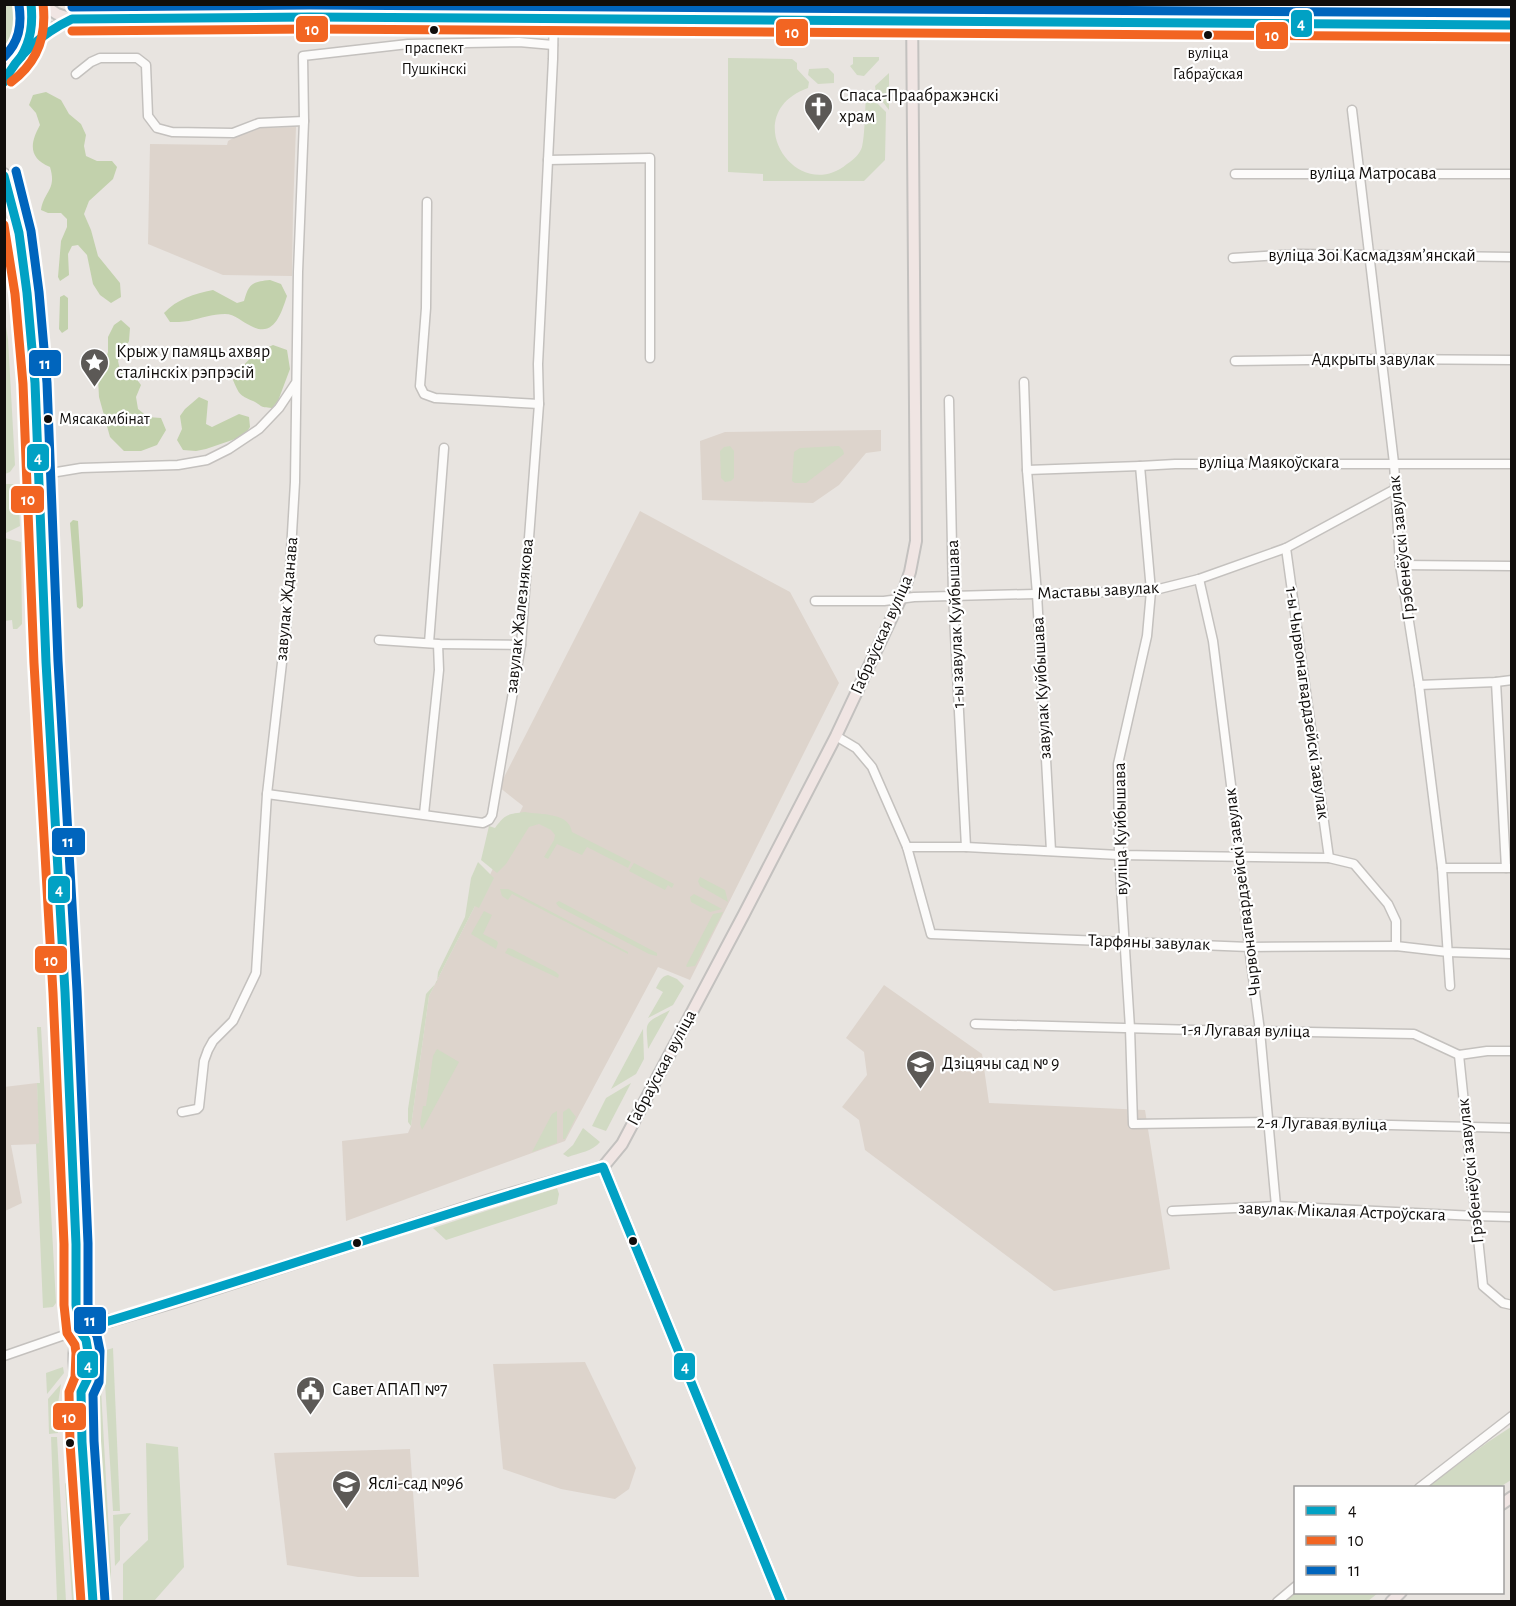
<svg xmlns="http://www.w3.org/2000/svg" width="1516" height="1606" font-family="'Alegreya Sans',sans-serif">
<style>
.built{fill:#ddd4cc}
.green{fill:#d1dac3}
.forest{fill:#c2d1ac}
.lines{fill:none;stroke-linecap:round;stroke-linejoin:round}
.minor-casing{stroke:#c4c1be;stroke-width:11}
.major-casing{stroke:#c3c1bf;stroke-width:14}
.minor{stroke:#fcfbfa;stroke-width:8}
.major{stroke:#f0e5e3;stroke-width:10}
.bus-1-casing{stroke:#fff;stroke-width:14}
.bus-2-casing{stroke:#fff;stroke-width:14}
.bus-3-casing{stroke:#fff;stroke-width:14}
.bus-1{stroke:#01a1c4;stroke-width:9}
.bus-2{stroke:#f26522;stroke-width:9}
.bus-3{stroke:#0065bd;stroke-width:9}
.bus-dot{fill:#110e0c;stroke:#fff;stroke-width:2}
.labels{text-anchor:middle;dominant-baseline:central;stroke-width:4.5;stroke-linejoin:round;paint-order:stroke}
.bus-label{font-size:16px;fill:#110e0c;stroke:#fff}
.poi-label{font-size:18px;fill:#110e0c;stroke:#fff;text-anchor:start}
.street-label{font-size:18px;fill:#110e0c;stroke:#fff}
.line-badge{stroke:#fff;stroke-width:2}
.badge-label{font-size:16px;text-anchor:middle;font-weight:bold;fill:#fff}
</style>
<rect width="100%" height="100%" fill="#e8e4e0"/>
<g class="built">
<path d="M296 127 293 210 292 276 223 275 148 244 150 144 227 145 228 141 235 137 261 128Z"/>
<path d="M881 430V451L866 453 839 485 813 503 702 500 700 441 725 432Z"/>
<path d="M640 511 790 592 839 683 690 980 658 967 565 1141 346 1221 342 1141 408 1133 411 1126 429 996 475 906 523 806 499 787Z"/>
<path d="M884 985 982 1054 989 1103 1145 1110 1170 1269 1054 1291 865 1150 859 1120 842 1107 867 1075 864 1052 846 1038Z"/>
<path d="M37 1083 40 1144 11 1145 22 1203 5 1211 4 1087Z"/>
<path d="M585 1362 636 1468 629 1489 615 1499 561 1489 503 1469 493 1364Z"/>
<path d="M410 1449 419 1577H358L287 1565 274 1453Z"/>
</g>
<g class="green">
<path d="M5 4 20 5C26 25 20 45 5 59Z"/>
<path d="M853 57H879V60L864 76 857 75 850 66 853 64Z"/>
<path d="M728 58 792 59 797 63V69L809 82 808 88C736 114 796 206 847 164 853 160 860 154 862 147 865 135 865 109 866 96L868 94 886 112 885 160 864 181H763V174L728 172Z"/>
<path d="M828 68 834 74V83L818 84 808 75 809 69Z"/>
<path d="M889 73V110L876 93 875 86Z"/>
<path d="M4 314 8 339 15 465 10 472 5 474Z"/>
<path d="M730 446 734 451V478L731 481 725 482 721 478 720 451 724 447Z"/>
<path d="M839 446 843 450 844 454 806 483H795L792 481 794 452 800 448Z"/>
<path d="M5 484H14L18 488 20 526 6 533Z"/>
<path d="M5 538 21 542 22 624 17 629H13L12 620 5 621Z"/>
<path d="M525 812C541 815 569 812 572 832L574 833 631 862 628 868 587 847 582 855 557 844 548 859 544 857 554 840 555 835 551 830 539 824 529 827 506 864 497 873 481 860 489 826 495 828C505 814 508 814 525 812Z"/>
<path d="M478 862 494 878 479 908 475 906 429 996 411 1126 408 1122V1109L426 994 437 982 438 972 465 917 471 878Z"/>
<path d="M634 863 674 884 672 888 668 885 665 890 629 871Z"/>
<path d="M700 877 725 890 728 902 700 886 698 881Z"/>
<path d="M500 889H508L628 952V954L512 894 508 900 502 896Z"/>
<path d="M694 894 722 909 710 912 691 902 690 897Z"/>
<path d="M559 901 657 953V956L649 954 559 907 556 903Z"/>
<path d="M484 911 492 915 483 934 497 941 498 943 496 949 471 934Z"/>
<path d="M723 912 695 966 687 967 686 966 713 914Z"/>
<path d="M508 948 512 949 556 972 559 975 558 978 505 953Z"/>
<path d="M668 975 677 979 684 986 673 1005 648 1018 663 992 656 988C659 983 661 976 668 975Z"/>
<path d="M670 1010 648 1049C646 1020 643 1024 670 1010Z"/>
<path d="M37 1027H41L56 1303 53 1307 43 1308 36 1144 39 1143 37 1083H40Z"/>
<path d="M643 1029 644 1059 636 1074 611 1089Z"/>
<path d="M437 1049 459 1062 422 1130 420 1124 423 1106H426L433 1056Z"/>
<path d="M631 1083 606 1131 592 1126 606 1098Z"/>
<path d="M569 1108 576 1117 565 1139H563V1112Z"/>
<path d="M557 1111V1143L532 1152 552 1114Z"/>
<path d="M583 1128 600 1142C593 1151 579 1153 568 1157L563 1154 573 1145Z"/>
<path d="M557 1188 559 1194 557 1204 446 1240 433 1228Z"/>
<path d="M113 1348 120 1511H113L103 1351Z"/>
<path d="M99 1353 111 1570 110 1594 106 1584 104 1575 94 1355Z"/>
<path d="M63 1367 64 1373 47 1394 46 1373Z"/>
<path d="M61 1384 57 1410 58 1433 49 1434 48 1399Z"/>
<path d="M1511 1427V1480L1500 1487 1426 1488 1488 1442Z"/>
<path d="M51 1437H57L66 1601H57Z"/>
<path d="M146 1443 178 1447 184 1567 154 1601H123V1564L148 1540Z"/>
<path d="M65 1483 73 1488 78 1601H72Z"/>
<path d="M131 1513 120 1527V1560L115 1566 113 1515Z"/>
<path d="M1296 1592H1378V1593L1368 1601H1284Z"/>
</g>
<g class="forest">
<path d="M46 92 61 100 69 114 81 124 86 135 84 146 86 156 97 161H112L117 167 113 179 89 201 84 214 91 230 98 256 120 283 121 297 111 303 100 295 93 284 87 255 78 245 72 246 68 254 69 275 60 281 58 277 61 241 67 227V219L61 213H48L41 210C44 191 57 190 50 167 28 158 30 143 40 125L36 113 29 105 33 95Z"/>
<path d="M270 280 281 284 287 296C281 314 274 338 251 326 242 322 235 314 225 314 212 314 201 318 189 321 182 322 176 322 170 322L164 313C177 299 194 294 213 290L237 303 244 301C249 283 252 282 270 280Z"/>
<path d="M64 295 68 298V329L62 333 59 329 60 297Z"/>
<path d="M121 320 130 328 129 341 118 361 120 370 135 377 141 385 136 397 138 409 148 417 161 418 166 430 157 445 141 451H124L110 437 99 397 98 379 103 369 108 352V337L114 325Z"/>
<path d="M273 345 287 350 290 369 278 401 272 408C258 407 263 406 253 401 239 395 239 394 233 380 245 361 253 354 273 345Z"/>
<path d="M199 397 208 401 206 424 212 427 239 414 249 417 250 427 244 436 206 449 196 451 183 450 177 440 182 429 180 416 185 409Z"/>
<path d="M73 520 78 521 83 599V606L80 609 77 607 70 523Z"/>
</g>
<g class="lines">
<defs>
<g id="minor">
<path d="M76 74 91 62 100 58H137L146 65 148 116 157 128 172 132 233 133 259 123 304 121"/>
<path d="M1352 110 1394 463 1400 565 1419 685 1442 868 1450 986"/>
<path d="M548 160 650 158V358"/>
<path d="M1235 174H1512"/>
<path d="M427 202 426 308 420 386 424 394 435 398 539 404"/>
<path d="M1233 258 1297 254 1512 257"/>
<path d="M1235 361 1381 359 1512 360"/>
<path d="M1024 382 1027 470 1037 594 1051 851"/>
<path d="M949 400 953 596 966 847"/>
<path d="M1140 466 1151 591 1147 636 1118 764 1119 855 1130 1028 1133 1124 1269 1122 1512 1128"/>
<path d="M1027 470 1140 466 1175 464H1512"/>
<path d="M39 475 81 468 178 465 207 460 229 449 259 429 279 408 295 384"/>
<path d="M1286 548 1329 858"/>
<path d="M1400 565 1512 566"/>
<path d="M1199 579 1213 641 1240 857 1249 947 1260 1031 1276 1206"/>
<path d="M815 601H884L914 597 1151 591 1199 579 1286 548 1395 489"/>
<path d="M379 640 438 644 521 645"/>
<path d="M429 643 444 448"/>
<path d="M1496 682 1506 868"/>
<path d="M1419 685 1496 682 1512 680"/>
<path d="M836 736 856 748 872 767 907 847 931 934 1249 947 1396 946 1448 952 1512 954"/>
<path d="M267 794 483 823 489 820 492 815 521 645 539 404 538 364 553 59 554 4"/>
<path d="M424 814 439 670 438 644"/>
<path d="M907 847H966L1119 855 1329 858 1354 864 1388 904 1396 921V946"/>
<path d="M1442 868H1511"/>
<path d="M975 1024 1196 1030 1414 1034 1459 1055 1487 1051H1512"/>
<path d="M1459 1055 1483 1286 1503 1303 1512 1305"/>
<path d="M182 1112 197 1109 199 1107 204 1061 208 1050 213 1041 233 1021 256 973 267 794 287 619 295 482 298 272 304 121 303 56 408 44 519 42 553 45"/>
<path d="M1172 1211 1276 1206 1475 1216 1512 1217"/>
<path d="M4 1356 79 1330"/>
<path d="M1419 1488 1512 1416"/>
<path d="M1277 1602 1296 1586"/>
</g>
<g id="major">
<path d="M42 4 57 14 72 19 310 17 1512 25"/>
<path d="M26 49 50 30 72 19"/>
<path d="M4 73C28 57 36 32 31 4"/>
<path d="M4 174 19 233 27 293 35 383 46 662 65 992 76 1244V1305L79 1330 86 1340 88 1352 87 1380 81 1392 82 1442 93 1602"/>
<path d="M603 1167 622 1144 744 914 836 736 901 598 910 572 916 541 912 4"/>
<path d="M77 1288C88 1309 85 1315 110 1321"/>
<path d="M79 1330 174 1302 493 1199 603 1167 781 1602"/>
<path d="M79 1330C72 1351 73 1372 81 1392"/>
<path d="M1502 1504 1512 1497"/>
<path d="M1391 1602 1401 1592"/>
</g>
</defs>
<use href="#minor" class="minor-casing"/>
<use href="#major" class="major-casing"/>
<use href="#minor" class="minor"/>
<use href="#major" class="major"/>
<defs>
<g id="bus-1">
<path d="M21 57C31 40 33 24 31 4"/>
<path d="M4 82C19 52 43 33 72 19L310 17 1512 25"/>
<path d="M4 176 19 233 27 293 35 383 46 662 65 992 76 1244V1305L79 1330 86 1340 88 1352 87 1380 81 1392 82 1442 93 1602"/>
<path d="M79 1330C254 1278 427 1218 603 1167L781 1602"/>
</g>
<g id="bus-2">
<path d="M72 31 310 29 1512 37"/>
<path d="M11 82C37 63 47 37 43 4"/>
<path d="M4 225 15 294 23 384 34 663 53 993 64 1244V1305L67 1333 75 1345 76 1353 75 1377 69 1392 70 1443 81 1602"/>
</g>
<g id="bus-3">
<path d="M72 7 310 5 1512 13"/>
<path d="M4 57C19 42 22 26 19 5"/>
<path d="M16 171 31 231 39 292 47 383 58 661 77 991 88 1243V1304L91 1326 97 1336 100 1351 99 1382 93 1395 94 1441 105 1601"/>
</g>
</defs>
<use href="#bus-1" class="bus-1-casing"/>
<use href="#bus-2" class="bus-2-casing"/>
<use href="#bus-3" class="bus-3-casing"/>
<use href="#bus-1" class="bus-1"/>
<use href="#bus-2" class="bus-2"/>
<use href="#bus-3" class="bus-3"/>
</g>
<defs>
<symbol id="church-pin" viewBox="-11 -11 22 30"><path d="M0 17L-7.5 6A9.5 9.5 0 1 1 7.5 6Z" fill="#5c5956" stroke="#fff"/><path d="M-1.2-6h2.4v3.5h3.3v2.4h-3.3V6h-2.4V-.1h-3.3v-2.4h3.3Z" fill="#fff"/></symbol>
<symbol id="sight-pin" viewBox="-11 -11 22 30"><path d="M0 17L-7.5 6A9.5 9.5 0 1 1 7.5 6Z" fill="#5c5956" stroke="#fff"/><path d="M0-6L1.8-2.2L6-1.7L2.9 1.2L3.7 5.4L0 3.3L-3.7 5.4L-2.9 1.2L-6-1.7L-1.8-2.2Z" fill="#fff"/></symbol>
<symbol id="school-pin" viewBox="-11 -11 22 30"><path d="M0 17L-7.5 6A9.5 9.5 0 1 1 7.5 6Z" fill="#5c5956" stroke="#fff"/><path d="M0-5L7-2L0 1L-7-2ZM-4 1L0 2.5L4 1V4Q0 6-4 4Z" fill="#fff"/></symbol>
<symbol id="civic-pin" viewBox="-11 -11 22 30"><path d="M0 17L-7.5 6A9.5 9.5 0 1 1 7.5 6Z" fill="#5c5956" stroke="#fff"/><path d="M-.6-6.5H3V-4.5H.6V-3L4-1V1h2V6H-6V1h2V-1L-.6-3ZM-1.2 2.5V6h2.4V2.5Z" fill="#fff"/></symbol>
</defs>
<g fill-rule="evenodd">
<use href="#church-pin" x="802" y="90" width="33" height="45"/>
<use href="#sight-pin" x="78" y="346" width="33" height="45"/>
<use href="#school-pin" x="904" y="1048" width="33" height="45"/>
<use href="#civic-pin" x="294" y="1374" width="33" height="45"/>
<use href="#school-pin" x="330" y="1468" width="33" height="45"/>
</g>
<g class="bus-dot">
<circle cx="434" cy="30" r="5"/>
<circle cx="1208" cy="35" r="5"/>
<circle cx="48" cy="419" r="5"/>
<circle cx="633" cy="1241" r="5"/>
<circle cx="357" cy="1243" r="5"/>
<circle cx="70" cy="1443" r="5"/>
</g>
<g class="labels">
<g class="bus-label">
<text x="434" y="48">праспект<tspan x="434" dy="21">Пушкінскі</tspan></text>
<text x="1208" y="53">вуліца<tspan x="1208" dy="21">Габраўская</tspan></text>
<text x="59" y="419" text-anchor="start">Мясакамбінат</text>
</g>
<g class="poi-label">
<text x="839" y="96">Спаса-Праабражэнскі<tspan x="839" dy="21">храм</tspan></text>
<text x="116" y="352">Крыж у памяць ахвяр<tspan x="116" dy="21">сталінскіх рэпрэсій</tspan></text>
<text x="942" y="1064">Дзіцячы сад № 9</text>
<text x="332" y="1390">Савет АПАП №7</text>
<text x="368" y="1484">Яслі-сад №96</text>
</g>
<g class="street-label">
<text x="1373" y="174">вуліца Матросава</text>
<text x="1372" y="256">вуліца Зоі Касмадзямʼянскай</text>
<text x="1373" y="360">Адкрыты завулак</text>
<text x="1269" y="463">вуліца Маякоўскага</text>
<text transform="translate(1402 548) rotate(-96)">Грэбенёўскі завулак</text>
<text transform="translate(1098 591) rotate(-3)">Маставы завулак</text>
<text transform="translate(287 599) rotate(-85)">завулак Жданава</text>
<text transform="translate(520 616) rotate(-84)">завулак Жалезнякова</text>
<text transform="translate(956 624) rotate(-92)">1-ы завулак Куйбышава</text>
<text transform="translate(882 635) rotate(-66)">Габраўская вуліца</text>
<text transform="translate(1042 688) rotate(-93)">завулак Куйбышава</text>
<text transform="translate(1307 703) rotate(82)">1-ы Чырвонагвардзейскі завулак</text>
<text transform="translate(1121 829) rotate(-91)">вуліца Куйбышава</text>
<text transform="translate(1243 892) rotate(-97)">Чырвонагвардзейскі завулак</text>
<text transform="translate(1149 943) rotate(2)">Тарфяны завулак</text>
<text transform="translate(1246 1031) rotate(1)">1-я Лугавая вуліца</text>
<text transform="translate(662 1068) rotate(-62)">Габраўская вуліца</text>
<text transform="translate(1322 1124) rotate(1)">2-я Лугавая вуліца</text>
<text transform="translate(1471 1171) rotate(-96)">Грэбенёўскі завулак</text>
<text transform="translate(1342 1212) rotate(2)">завулак Мікалая Астроўскага</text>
</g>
</g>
<g class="line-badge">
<rect x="1290" y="9" width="23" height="29" rx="6" fill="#01a1c4"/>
<rect x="295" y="15" width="34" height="28" rx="6" fill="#f26522"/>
<rect x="775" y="18" width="34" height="29" rx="6" fill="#f26522"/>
<rect x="1255" y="21" width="34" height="29" rx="6" fill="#f26522"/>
<rect x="28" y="349" width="34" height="28" rx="6" fill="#0065bd"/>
<rect x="26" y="443" width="24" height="29" rx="6" fill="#01a1c4"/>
<rect x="10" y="485" width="35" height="29" rx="6" fill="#f26522"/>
<rect x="51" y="827" width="35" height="29" rx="6" fill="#0065bd"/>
<rect x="47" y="875" width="24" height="29" rx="6" fill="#01a1c4"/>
<rect x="34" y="945" width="34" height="29" rx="6" fill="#f26522"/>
<rect x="73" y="1306" width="34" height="29" rx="6" fill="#0065bd"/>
<rect x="76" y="1350" width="23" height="29" rx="6" fill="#01a1c4"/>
<rect x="673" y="1352" width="23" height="29" rx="6" fill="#01a1c4"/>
<rect x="52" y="1402" width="35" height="29" rx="6" fill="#f26522"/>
</g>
<g class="badge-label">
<text x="1301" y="29">4</text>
<text x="312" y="35">10</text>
<text x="792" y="38">10</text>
<text x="1272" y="41">10</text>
<text x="45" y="369">11</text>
<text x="38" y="463">4</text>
<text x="28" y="505">10</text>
<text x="68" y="847">11</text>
<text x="59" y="895">4</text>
<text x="51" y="966">10</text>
<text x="90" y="1326">11</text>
<text x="88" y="1371">4</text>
<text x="685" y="1372">4</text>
<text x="69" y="1423">10</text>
</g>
<rect width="1516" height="1606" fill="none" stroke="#110e0c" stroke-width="12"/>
<rect x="1294" y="1486" width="210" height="108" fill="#ffffff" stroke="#a09f9e" stroke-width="1.5"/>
<rect x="1306" y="1506" width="30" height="9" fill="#01a1c4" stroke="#a09f9e" stroke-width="1.5"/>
<text x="1348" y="1516" font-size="18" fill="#110e0c">4</text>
<rect x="1306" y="1536" width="30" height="9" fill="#f26522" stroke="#a09f9e" stroke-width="1.5"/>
<text x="1348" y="1546" font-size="18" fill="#110e0c">10</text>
<rect x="1306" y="1566" width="30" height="9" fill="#0065bd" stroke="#a09f9e" stroke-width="1.5"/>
<text x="1348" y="1576" font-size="18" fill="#110e0c">11</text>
</svg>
